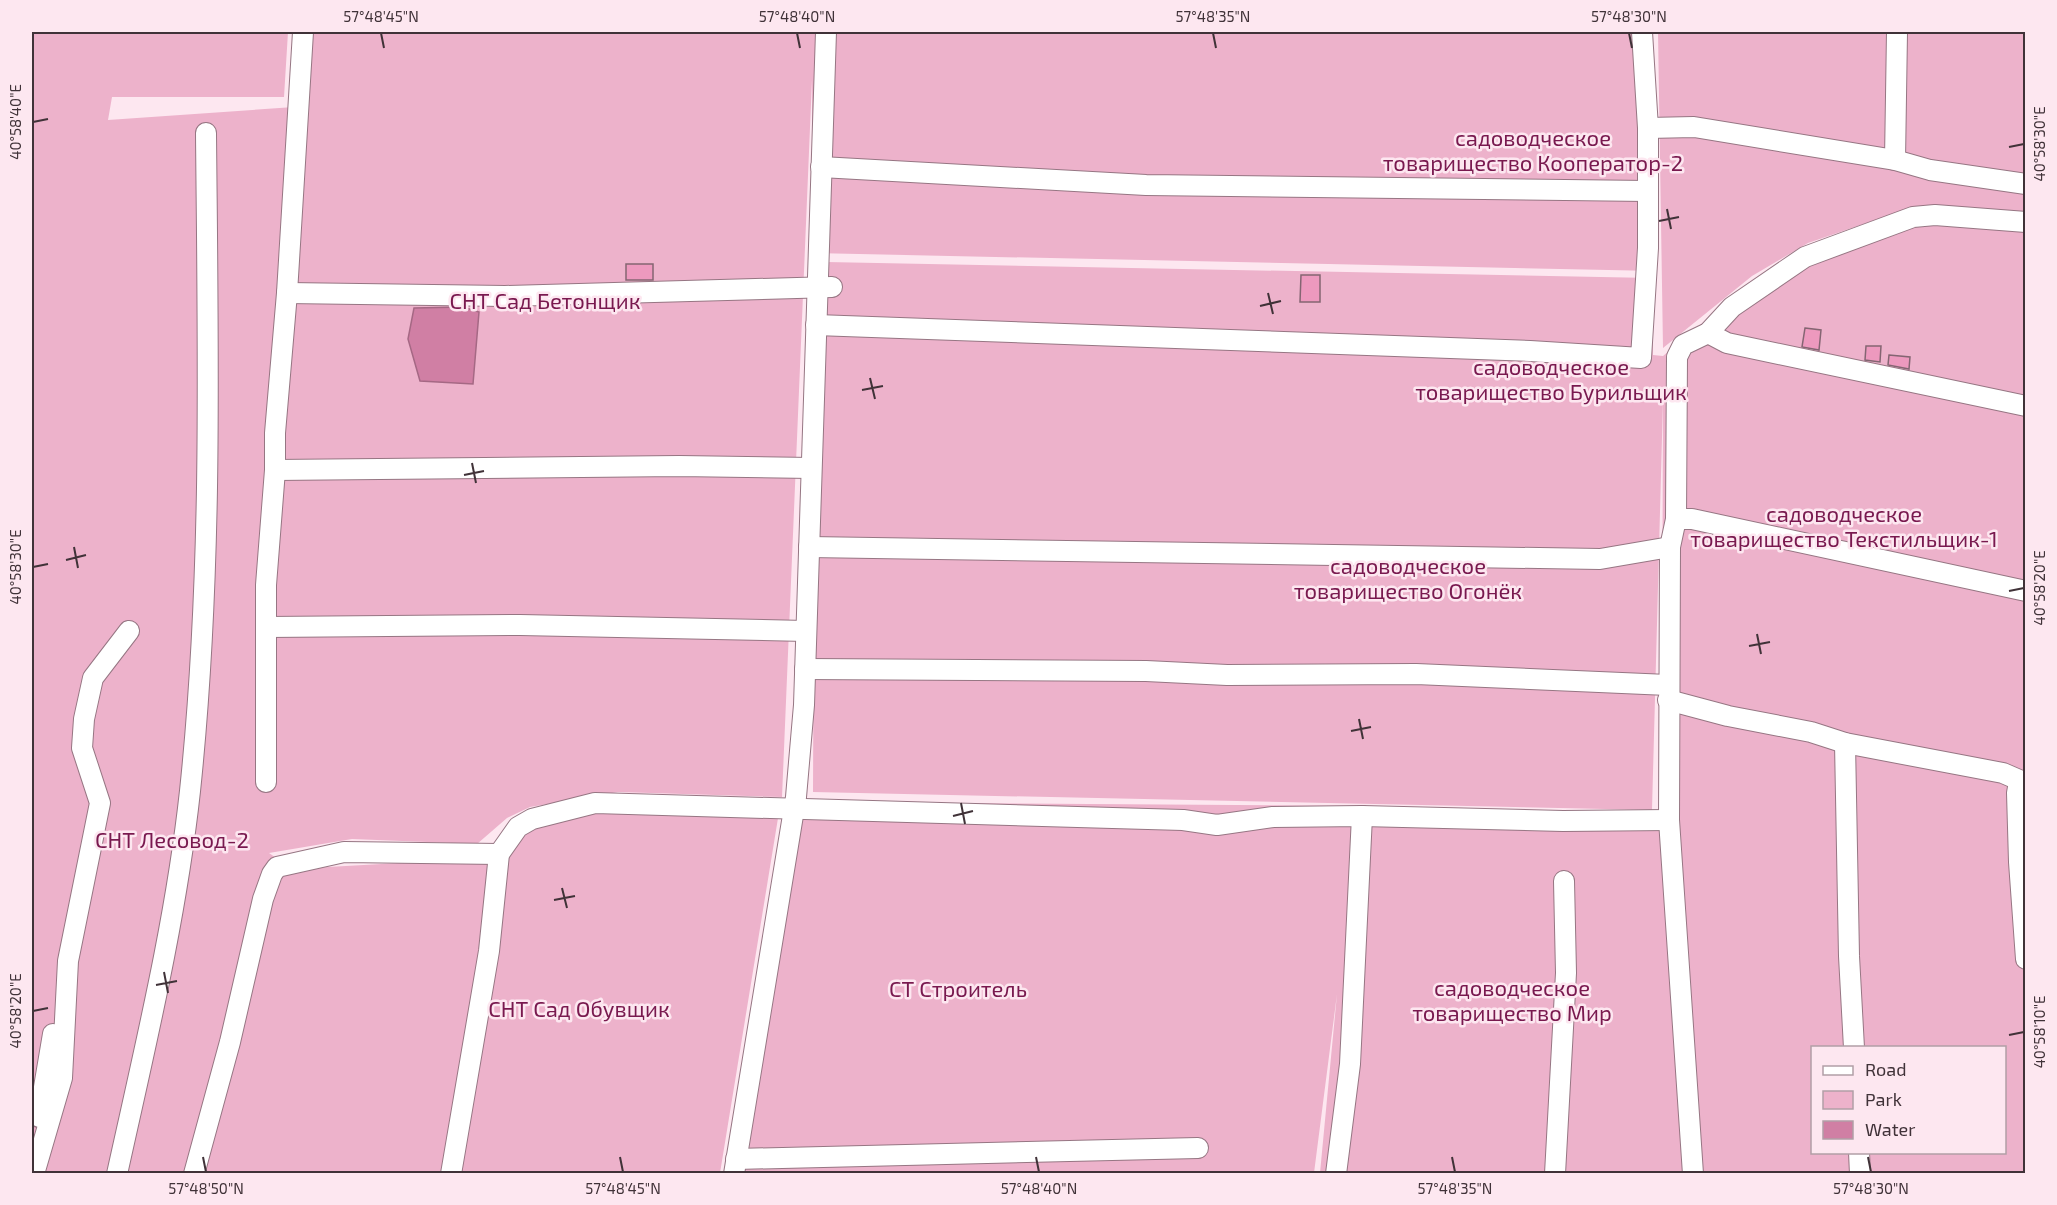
<svg xmlns="http://www.w3.org/2000/svg" width="2057" height="1205" font-family="'Exo 2',sans-serif">
<style>
.green{fill:#edb2cb;fill-rule:evenodd}
.water{fill:#d07fa4;stroke:#a56884;stroke-width:1.5}
.building{fill:#ed99be;stroke:#846572;stroke-width:1.5}
.lines{fill:none;stroke-linecap:round;stroke-linejoin:round}
.minor-casing{stroke:#967683;stroke-width:22}
.minor{stroke:#fff;stroke-width:20}
.ticks{fill:none;stroke:#403238;stroke-width:2}
.labels{text-anchor:middle;dominant-baseline:central;stroke-width:5;stroke-linejoin:round;paint-order:stroke}
.park-label{font-size:22px;fill:#79194f;stroke:#fde7f0}
.neatline{fill:none;stroke:#403238;stroke-width:2}
.ticks-label{font-size:15px;text-anchor:middle;fill:#403238}
</style>
<rect width="100%" height="100%" fill="#fde7f0"/>
<g class="green">
<path d="M32 32H288L284 97H112L108 120 294 107 296 32H1652L1657 271 812 253V80L782 797 618 792 530 807 507 818 477 844 352 839 269 853 292 869 507 857 533 825 585 809 779 812 720 1173H32Z"/>
<path d="M1658 32H2025V1173H1320L1337 994 1314 1173 740 1174 800 802 1360 806 1358 821 1659 829 1662 695 1663 400 1652 810 813 792 815 339 826 262 1652 278 1653 355 1663 356 1746 287 1930 208 1916 206 1808 243 1752 276 1663 348ZM1812 1048H2004V1152H1812Z"/>
</g>
<path class="water" d="M463 307 479 312 473 384 420 381 408 339 414 308Z"/>
<g class="building">
<rect x="626" y="264" width="27" height="16"/>
<path d="M1301 275H1320V302H1300Z"/>
<path d="M1805 328 1821 330 1819 350 1802 347Z"/>
<path d="M1866 346H1881L1880 362 1865 360Z"/>
<path d="M1889 355 1910 357 1909 369 1888 365Z"/>
</g>
<g class="lines">
<defs>
<g id="minor">
<path d="M1648 128 1694 127 1895 160 1930 170 2026 184"/>
<path d="M1895 160 1897 32"/>
<path d="M821 167 1146 185 1647 191"/>
<path d="M287 293 505 296 832 287"/>
<path d="M816 325 1530 351 1641 358 1648 248V128L1642 32"/>
<path d="M1708 333 1727 343 2026 406"/>
<path d="M275 470 679 466 811 468"/>
<path d="M1676 519H1692L2026 591"/>
<path d="M809 547 1600 559 1670 547"/>
<path d="M267 627 520 625 806 631"/>
<path d="M805 669 1146 671 1227 675 1416 674 1668 685"/>
<path d="M1668 700 1728 716 1811 732 1845 743 2003 773 2026 783"/>
<path d="M1845 743 1849 956 1854 1048"/>
<path d="M266 782V585L275 470V433L287 293 303 32"/>
<path d="M2019 782 2017 793 2019 862 2026 959"/>
<path d="M39 1117 53 1034"/>
<path d="M1859 1152 1860 1174"/>
<path d="M736 1159 1198 1148"/>
<path d="M34 1174 62 1078 68 961 100 803 82 748 84 719 93 678 129 631"/>
<path d="M117 1174C145 1047 176 920 190 791 213 572 208 353 206 133"/>
<path d="M194 1174 230 1042 263 899 272 874 277 867 344 852 499 854"/>
<path d="M451 1174 489 951 499 854 518 827 532 819 595 803 1183 820 1217 825 1273 817 1362 816 1563 821 1669 820"/>
<path d="M734 1174 796 797 804 705 826 32"/>
<path d="M1336 1174 1350 1064 1362 816"/>
<path d="M1555 1174 1566 973 1564 881"/>
<path d="M1693 1174 1669 820 1670 547 1676 519 1677 357 1683 345 1708 333 1732 307 1805 257 1913 217 1935 215 2026 222"/>
</g>
</defs>
<use href="#minor" class="minor-casing"/>
<use href="#minor" class="minor"/>
</g>
<path class="ticks" d="M381 33 384 48M797 33 800 48M1213 33 1216 48M1629 33 1632 48M33 122 48 119M2009 147 2024 144M1667 209 1671 229M1659 221 1679 217M1268 293 1273 314M1260 306 1281 301M870 378 875 399M862 390 883 386M472 463 476 483M464 475 484 471M74 547 78 568M66 560 86 555M33 567 48 564M2009 591 2024 588M1757 634 1761 654M1749 646 1770 642M1359 719 1363 739M1351 731 1371 727M961 803 965 824M953 816 973 811M562 888 567 908M554 900 575 896M164 972 168 993M156 985 177 981M33 1011 48 1008M2009 1035 2024 1032M203 1157 206 1172M620 1157 623 1172M1036 1157 1039 1172M1452 1157 1455 1172M1868 1157 1871 1172"/>
<g class="labels">
<g class="park-label">
<text x="1533" y="137">садоводческое<tspan x="1533" dy="25">товарищество Кооператор-2</tspan></text>
<text x="545" y="300">СНТ Сад Бетонщик</text>
<text x="1551" y="366">садоводческое<tspan x="1551" dy="25">товарищество Бурильщик</tspan></text>
<text x="1844" y="513">садоводческое<tspan x="1844" dy="25">товарищество Текстильщик-1</tspan></text>
<text x="1408" y="565">садоводческое<tspan x="1408" dy="25">товарищество Огонёк</tspan></text>
<text x="172" y="839">СНТ Лесовод-2</text>
<text x="1512" y="987">садоводческое<tspan x="1512" dy="25">товарищество Мир</tspan></text>
<text x="958" y="988">СТ Строитель</text>
<text x="579" y="1008">СНТ Сад Обувщик</text>
</g>
</g>
<rect width="2057" height="1205" fill="none" stroke="#fde7f0" stroke-width="66"/>
<rect x="1811" y="1046" width="195" height="108" fill="#fde7f0" stroke="#b19fa6" stroke-width="1.5"/>
<rect x="1823" y="1066" width="30" height="9" fill="#ffffff" stroke="#b19fa6" stroke-width="1.5"/>
<text x="1865" y="1076" font-size="18" fill="#403238">Road</text>
<rect x="1823" y="1091" width="30" height="18" fill="#edb2cb" stroke="#b19fa6" stroke-width="1.5"/>
<text x="1865" y="1106" font-size="18" fill="#403238">Park</text>
<rect x="1823" y="1121" width="30" height="18" fill="#d07fa4" stroke="#b19fa6" stroke-width="1.5"/>
<text x="1865" y="1136" font-size="18" fill="#403238">Water</text>
<rect x="33" y="33" width="1991" height="1139" class="neatline"/>
<g class="ticks-label">
<text x="381" y="22">57°48'45"N</text>
<text x="797" y="22">57°48'40"N</text>
<text x="1213" y="22">57°48'35"N</text>
<text x="1629" y="22">57°48'30"N</text>
<text transform="translate(16 122) rotate(-90)" y="5">40°58'40"E</text>
<text transform="translate(2040 144) rotate(-90)" y="5">40°58'30"E</text>
<text transform="translate(16 567) rotate(-90)" y="5">40°58'30"E</text>
<text transform="translate(2040 588) rotate(-90)" y="5">40°58'20"E</text>
<text transform="translate(16 1011) rotate(-90)" y="5">40°58'20"E</text>
<text transform="translate(2040 1032) rotate(-90)" y="5">40°58'10"E</text>
<text x="206" y="1194">57°48'50"N</text>
<text x="623" y="1194">57°48'45"N</text>
<text x="1039" y="1194">57°48'40"N</text>
<text x="1455" y="1194">57°48'35"N</text>
<text x="1871" y="1194">57°48'30"N</text>
</g>
</svg>
